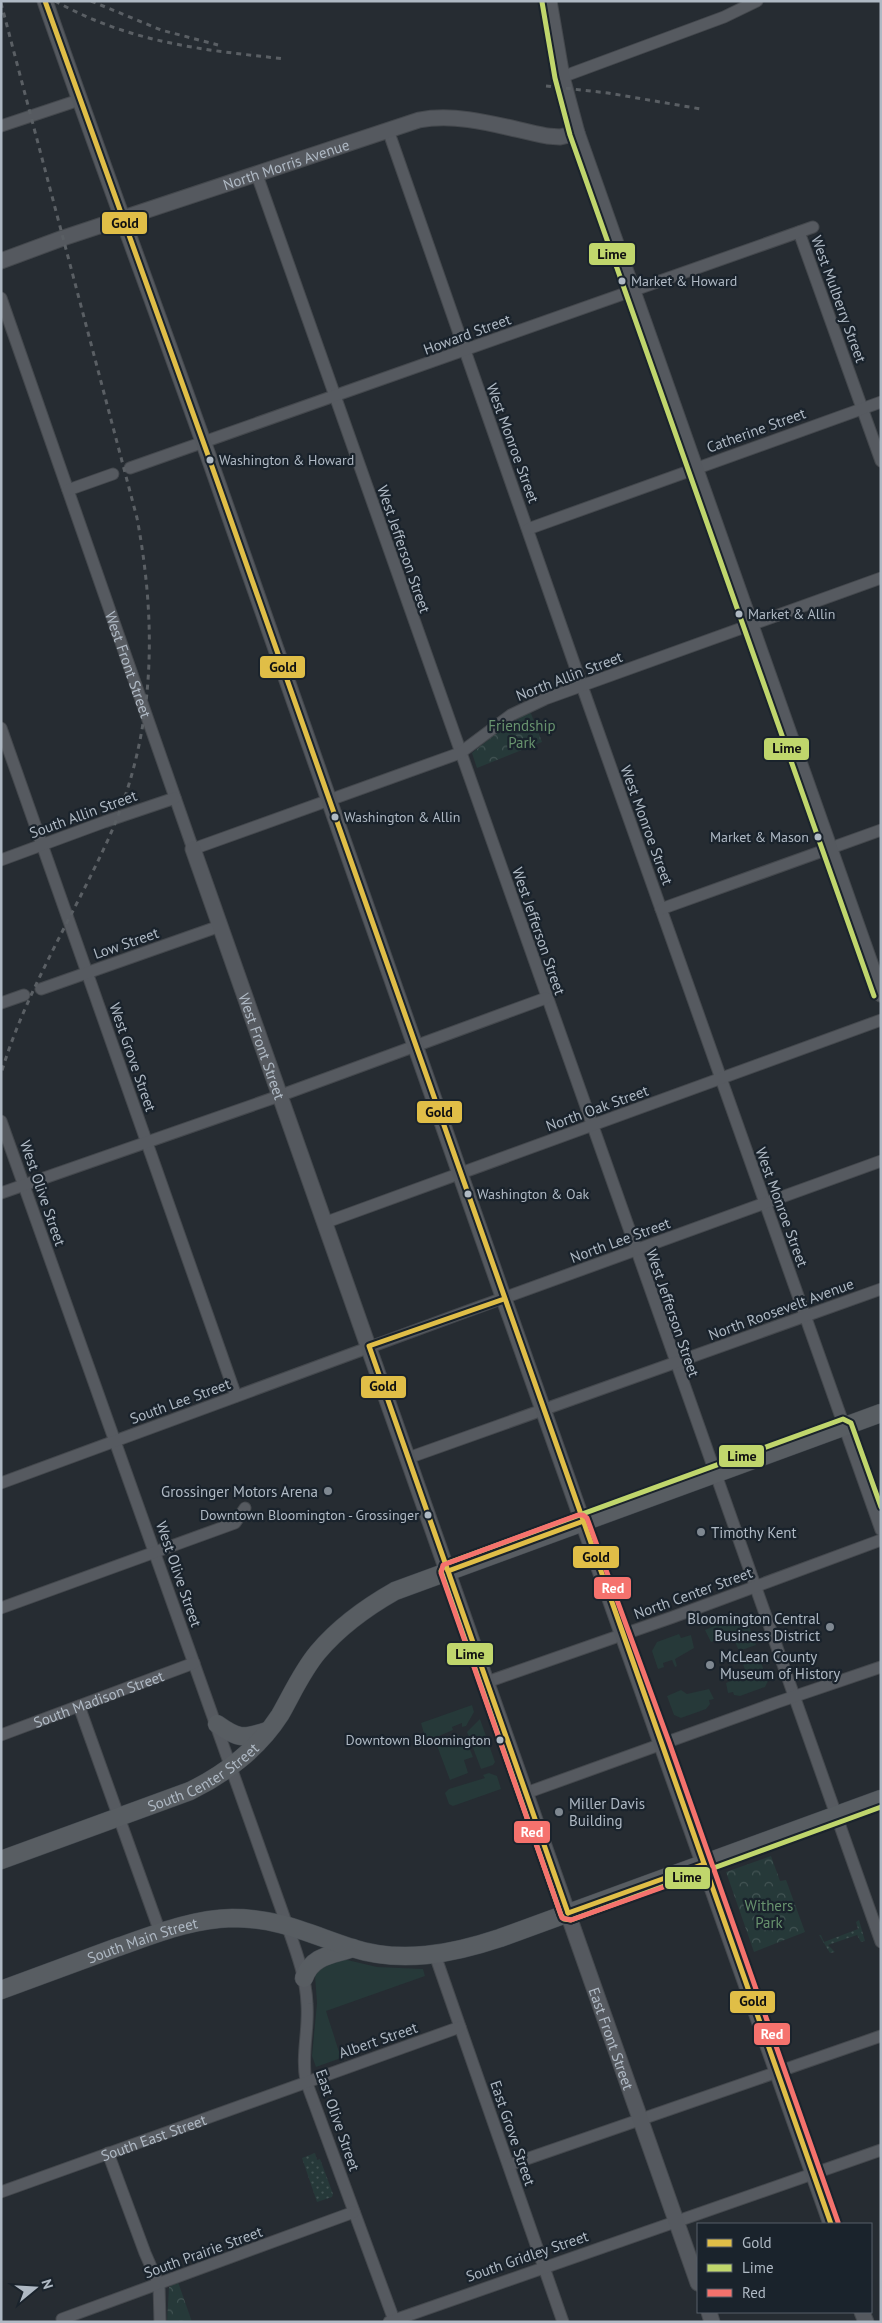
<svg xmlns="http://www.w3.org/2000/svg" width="882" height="2323" font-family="'PT Sans',sans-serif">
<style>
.grass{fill:#263939}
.forest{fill:url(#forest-crowns)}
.garden{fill:url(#garden-dots)}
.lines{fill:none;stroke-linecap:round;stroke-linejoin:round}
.street-casing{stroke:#44484d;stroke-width:13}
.secondary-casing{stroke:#44484d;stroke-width:17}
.primary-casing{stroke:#43494f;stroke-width:19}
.street{stroke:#565a60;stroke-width:11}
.secondary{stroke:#55595f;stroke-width:15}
.primary{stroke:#585d62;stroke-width:18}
.rail{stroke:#5a5f64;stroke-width:3;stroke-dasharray:5 5;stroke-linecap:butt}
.bus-1-casing{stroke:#1a232c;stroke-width:9}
.bus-2-casing{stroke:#1a232c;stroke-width:9}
.bus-3-casing{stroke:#1a232c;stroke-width:9}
.bus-1{stroke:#e0be47;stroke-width:5}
.bus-2{stroke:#c0d66c;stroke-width:5}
.bus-3{stroke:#f5726d;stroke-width:5}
.bus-dot{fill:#afb9c4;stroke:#1a232c;stroke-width:2}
.poi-dot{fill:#7f8891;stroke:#1a232c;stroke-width:2}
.labels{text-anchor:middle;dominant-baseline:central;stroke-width:4.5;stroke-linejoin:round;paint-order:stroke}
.bus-label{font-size:14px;fill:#afb9c4;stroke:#1a232c;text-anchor:start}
.street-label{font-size:15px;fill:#afb9c4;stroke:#1a232c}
.park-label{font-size:15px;fill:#68936e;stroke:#1a232c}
.poi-label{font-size:15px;fill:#afb9c4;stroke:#1a232c;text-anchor:start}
.line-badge{stroke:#1a232c;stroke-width:2}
.badge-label{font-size:14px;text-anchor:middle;font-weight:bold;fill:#fff}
.pale-badge-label{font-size:14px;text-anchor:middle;font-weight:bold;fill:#111}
</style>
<defs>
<pattern id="forest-crowns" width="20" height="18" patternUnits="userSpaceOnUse" patternTransform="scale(1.25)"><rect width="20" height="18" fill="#263939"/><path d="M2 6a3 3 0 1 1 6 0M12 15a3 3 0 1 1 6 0" fill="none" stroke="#435454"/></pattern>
<pattern id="garden-dots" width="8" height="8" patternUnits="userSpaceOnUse" patternTransform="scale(1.25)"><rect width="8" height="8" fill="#263939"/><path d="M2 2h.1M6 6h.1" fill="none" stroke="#435454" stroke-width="1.8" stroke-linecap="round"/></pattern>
</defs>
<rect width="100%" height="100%" fill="#262c32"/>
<g class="grass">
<path d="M737 1613 746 1618 756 1645 739 1651 733 1637 721 1641 720 1639 711 1642 705 1630 714 1626 713 1622Z"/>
<path d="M679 1634 681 1638 691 1635 694 1648 675 1659 677 1666 675 1667 672 1660 663 1663 664 1667 658 1669 652 1651 657 1642Z"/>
<path d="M757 1652 768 1681 765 1687 740 1696 734 1695 733 1692 728 1693 726 1683 746 1673 741 1658Z"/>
<path d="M709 1689 714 1699 709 1700 710 1704 706 1709 681 1718 674 1715 667 1696 681 1690 687 1694Z"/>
<path d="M472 1705 474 1712 466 1726 462 1727V1723L452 1727 453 1730 434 1738 425 1737 421 1723Z"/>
<path d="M480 1719 495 1762 493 1765 481 1769 467 1732Z"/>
<path d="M459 1735 460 1738 465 1737 473 1757 464 1760 468 1773 450 1780 436 1743Z"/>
<path d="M489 1773 497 1776 501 1789 453 1806 449 1804 445 1793 449 1789 485 1778 483 1775Z"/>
<path d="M339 1958 377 1967 423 1969 425 1976 326 2011 341 2058 316 2067 312 2056 317 2003 315 1976 318 1968Z"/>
</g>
<g class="forest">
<path d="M530 711 542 742 477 768 472 753 498 732Z"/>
<path d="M771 1856 780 1881 786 1880 805 1932 754 1952 726 1872Z"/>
<path d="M178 2282 192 2322H167L169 2287Z"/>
</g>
<g class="garden">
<path d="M859 1920 865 1941 861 1942 857 1935 828 1945 835 1952 830 1953 819 1935H821L824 1942 858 1929 856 1922Z"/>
<path d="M315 2153 317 2160 320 2159 333 2194 332 2197 317 2202 302 2158Z"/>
</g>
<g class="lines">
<defs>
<g id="street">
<path d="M562 77 724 17 757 1"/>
<path d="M1 126 79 100"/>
<path d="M388 130 582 686 881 1530"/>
<path d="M257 175 881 1942"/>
<path d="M799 232 881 461"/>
<path id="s1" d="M1 298 193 849 460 753 511 715 545 699 881 578"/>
<path d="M130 468 813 227"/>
<path d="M68 490 113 474"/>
<path d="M528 529 881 402"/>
<path d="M1 728 236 1396"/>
<path d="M1 860 104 822 175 798"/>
<path d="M661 909 881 830"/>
<path d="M41 989 220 926"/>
<path d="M1 1003 24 995"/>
<path d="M1 1121 287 1925C296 1951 306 1977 307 2004 309 2030 301 2055 306 2081L394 2320"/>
<path d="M1 1193 279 1096 546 998"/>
<path d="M324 1223 881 1020"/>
<path d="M408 1458 881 1289"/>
<path d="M1 1483C294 1374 587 1267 881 1161"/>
<path d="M1 1608 235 1523 245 1508"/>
<path d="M487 1682 673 1617 881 1540"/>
<path d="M79 1706 160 1932"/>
<path id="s2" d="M1 1735 194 1663"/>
<path d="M526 1793 778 1702 881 1667"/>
<path d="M435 1955 563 2322"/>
<path d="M108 2153 145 2253 159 2285 160 2322"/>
<path d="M509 2165 881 2036"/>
<path id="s3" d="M1 2192 460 2027"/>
<path d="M62 2319 354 2212"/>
<path d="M389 2322 881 2150"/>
</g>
<g id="secondary">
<path d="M45 1C98 154 155 306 209 458 416 1047 621 1636 831 2224"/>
<path d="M549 1 562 77 577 133 881 994"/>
<path id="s4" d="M1 261 63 238 419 120C461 112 506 128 547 136L560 137 577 133"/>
<path id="s5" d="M193 849 698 2283"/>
<path d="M709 2312 712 2322"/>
<path d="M862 2312 866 2322"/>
</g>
<g id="primary">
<path d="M217 1724C238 1739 243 1739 267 1731"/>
<path id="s6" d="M1 1860 190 1791C225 1774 259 1748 280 1715 292 1694 302 1671 318 1652 340 1626 365 1608 395 1591L881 1413"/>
<path d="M304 1978C312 1955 333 1955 353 1948"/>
<path id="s7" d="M1 1990C39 1976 77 1962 115 1948 153 1935 191 1919 232 1918 279 1918 309 1934 352 1948 401 1964 452 1954 500 1938L881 1799"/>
</g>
</defs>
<use href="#street" class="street-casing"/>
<use href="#secondary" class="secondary-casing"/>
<use href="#primary" class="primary-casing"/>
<use href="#street" class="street"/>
<use href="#secondary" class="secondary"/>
<use href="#primary" class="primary"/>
<g class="rail">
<path d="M55 1C131 43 202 50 286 59"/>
<path d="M91 1 161 30 218 45"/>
<path d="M1 3 137 518C158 630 155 739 106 844 72 918 24 995 1 1074"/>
<path d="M546 86 608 93 701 109"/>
</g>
<defs>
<g id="bus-1">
<path d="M45 1 209 458 831 2224"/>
<path d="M504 1299 369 1346 568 1913"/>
<path d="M448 1571 581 1522"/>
<path d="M568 1913 704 1864"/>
</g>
<g id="bus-2">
<path d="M542 2 555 78 570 135 874 996"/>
<path d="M881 1507 851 1423 843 1419 445 1564 441 1571 561 1915 564 1919 571 1920 881 1807"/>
</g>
<path id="bus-3" d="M700 1874 571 1920 562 1918 441 1573 443 1565 578 1515H583L587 1518 669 1742 838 2222"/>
</defs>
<use href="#bus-1" class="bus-1-casing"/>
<use href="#bus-2" class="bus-2-casing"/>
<use href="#bus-3" class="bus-3-casing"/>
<use href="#bus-1" class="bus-1"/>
<use href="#bus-2" class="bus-2"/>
<use href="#bus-3" class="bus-3"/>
</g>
<g class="bus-dot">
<circle cx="622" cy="281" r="4.5"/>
<circle cx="210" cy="460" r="4.5"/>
<circle cx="739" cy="614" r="4.5"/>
<circle cx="335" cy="817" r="4.5"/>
<circle cx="818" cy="837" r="4.5"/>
<circle cx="468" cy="1194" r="4.5"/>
<circle cx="428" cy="1515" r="4.5"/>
<circle cx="500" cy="1740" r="4.5"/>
</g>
<g class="poi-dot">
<circle cx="328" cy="1491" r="5"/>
<circle cx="701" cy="1532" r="5"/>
<circle cx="830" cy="1627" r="5"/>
<circle cx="710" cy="1665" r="5"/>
<circle cx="559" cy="1812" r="5"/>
</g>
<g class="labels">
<g class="bus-label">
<text x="631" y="281">Market &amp; Howard</text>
<text x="219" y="460">Washington &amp; Howard</text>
<text x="748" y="614">Market &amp; Allin</text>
<text x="344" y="817">Washington &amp; Allin</text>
<text x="809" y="837" text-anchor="end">Market &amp; Mason</text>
<text x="477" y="1194">Washington &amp; Oak</text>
<text x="419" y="1515" text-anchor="end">Downtown Bloomington - Grossinger</text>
<text x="491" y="1740" text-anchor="end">Downtown Bloomington</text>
</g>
<g class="street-label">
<text stroke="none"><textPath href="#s4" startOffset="301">North Morris Avenue</textPath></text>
<text transform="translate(839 299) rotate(70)">West Mulberry Street</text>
<text transform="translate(467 334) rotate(-20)">Howard Street</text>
<text transform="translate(756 430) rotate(-20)">Catherine Street</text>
<text transform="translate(513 443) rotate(70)">West Monroe Street</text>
<text transform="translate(404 549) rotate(71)">West Jefferson Street</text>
<text stroke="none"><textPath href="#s1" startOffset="388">West Front Street</textPath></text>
<text transform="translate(569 676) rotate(-21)">North Allin Street</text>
<text transform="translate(83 814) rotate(-20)">South Allin Street</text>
<text transform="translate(647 825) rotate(70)">West Monroe Street</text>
<text transform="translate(539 931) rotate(71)">West Jefferson Street</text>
<text transform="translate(126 943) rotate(-19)">Low Street</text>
<text stroke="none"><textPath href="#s5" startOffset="209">West Front Street</textPath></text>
<text transform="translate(133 1057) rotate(71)">West Grove Street</text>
<text transform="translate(597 1108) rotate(-20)">North Oak Street</text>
<text transform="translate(43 1193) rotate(71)">West Olive Street</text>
<text transform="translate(782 1207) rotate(70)">West Monroe Street</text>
<text transform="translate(620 1240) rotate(-20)">North Lee Street</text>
<text transform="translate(781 1309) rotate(-20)">North Roosevelt Avenue</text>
<text transform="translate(673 1313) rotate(71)">West Jefferson Street</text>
<text transform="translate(180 1401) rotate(-20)">South Lee Street</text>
<text transform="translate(179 1574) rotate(71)">West Olive Street</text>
<text transform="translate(693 1593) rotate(-20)">North Center Street</text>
<text stroke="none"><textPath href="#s2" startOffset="104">South Madison Street</textPath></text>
<text stroke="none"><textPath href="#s6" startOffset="219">South Center Street</textPath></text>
<text stroke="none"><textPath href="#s7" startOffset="150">South Main Street</textPath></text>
<text stroke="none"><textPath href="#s5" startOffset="1261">East Front Street</textPath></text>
<text transform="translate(378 2040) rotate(-19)">Albert Street</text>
<text transform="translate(338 2120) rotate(71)">East Olive Street</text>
<text transform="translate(513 2133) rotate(71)">East Grove Street</text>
<text stroke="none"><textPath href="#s3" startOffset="162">South East Street</textPath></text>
<text transform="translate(203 2252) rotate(-20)">South Prairie Street</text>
<text transform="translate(527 2256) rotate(-19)">South Gridley Street</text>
</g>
<g class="park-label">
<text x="522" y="725">Friendship<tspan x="522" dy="17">Park</tspan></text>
<text x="769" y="1905">Withers<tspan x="769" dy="17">Park</tspan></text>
</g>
<g class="poi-label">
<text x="318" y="1491" text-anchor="end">Grossinger Motors Arena</text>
<text x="711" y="1532">Timothy Kent</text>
<text x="820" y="1618" text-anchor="end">Bloomington Central<tspan x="820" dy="17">Business District</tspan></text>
<text x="720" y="1656">McLean County<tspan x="720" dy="17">Museum of History</tspan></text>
<text x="569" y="1803">Miller Davis<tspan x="569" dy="17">Building</tspan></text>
</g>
</g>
<g class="line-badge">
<rect x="101" y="211" width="47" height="24" rx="5" fill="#e0be47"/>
<rect x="588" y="242" width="48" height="24" rx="5" fill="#c0d66c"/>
<rect x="259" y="655" width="47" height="24" rx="5" fill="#e0be47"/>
<rect x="763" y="737" width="47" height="24" rx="5" fill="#c0d66c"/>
<rect x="416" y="1100" width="47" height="24" rx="5" fill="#e0be47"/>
<rect x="360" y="1375" width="47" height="24" rx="5" fill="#e0be47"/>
<rect x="718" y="1444" width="47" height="24" rx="5" fill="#c0d66c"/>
<rect x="572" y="1545" width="48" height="24" rx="5" fill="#e0be47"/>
<rect x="593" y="1576" width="39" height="24" rx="5" fill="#f5726d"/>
<rect x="446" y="1642" width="48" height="24" rx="5" fill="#c0d66c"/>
<rect x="513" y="1820" width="38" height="24" rx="5" fill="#f5726d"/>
<rect x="664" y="1866" width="47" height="24" rx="5" fill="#c0d66c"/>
<rect x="729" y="1990" width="47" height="24" rx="5" fill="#e0be47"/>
<rect x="753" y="2022" width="38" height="24" rx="5" fill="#f5726d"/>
</g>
<g class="badge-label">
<text x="613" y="1593">Red</text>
<text x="532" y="1837">Red</text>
<text x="772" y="2039">Red</text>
</g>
<g class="pale-badge-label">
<text x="125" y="228">Gold</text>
<text x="612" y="259">Lime</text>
<text x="283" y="672">Gold</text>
<text x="787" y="753">Lime</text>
<text x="439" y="1117">Gold</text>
<text x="383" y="1391">Gold</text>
<text x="742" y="1461">Lime</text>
<text x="596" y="1562">Gold</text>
<text x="470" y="1659">Lime</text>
<text x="687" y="1882">Lime</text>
<text x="753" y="2006">Gold</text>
</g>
<rect width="882" height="2323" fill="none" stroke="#afb9c4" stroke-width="5"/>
<rect x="697" y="2223" width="175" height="90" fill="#1a232c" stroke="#565f69"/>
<rect x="707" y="2239" width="25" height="8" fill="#e0be47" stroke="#565f69"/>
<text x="742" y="2248" font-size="15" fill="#afb9c4">Gold</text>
<rect x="707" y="2264" width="25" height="8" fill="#c0d66c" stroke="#565f69"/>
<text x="742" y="2273" font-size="15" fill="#afb9c4">Lime</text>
<rect x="707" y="2289" width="25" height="8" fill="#f5726d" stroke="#565f69"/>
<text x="742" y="2298" font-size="15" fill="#afb9c4">Red</text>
<g transform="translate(35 2288) rotate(72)" stroke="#1a232c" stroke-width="4" paint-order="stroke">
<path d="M0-4L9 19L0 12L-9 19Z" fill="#afb9c4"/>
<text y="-8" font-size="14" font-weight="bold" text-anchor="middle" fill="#afb9c4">N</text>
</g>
</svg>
